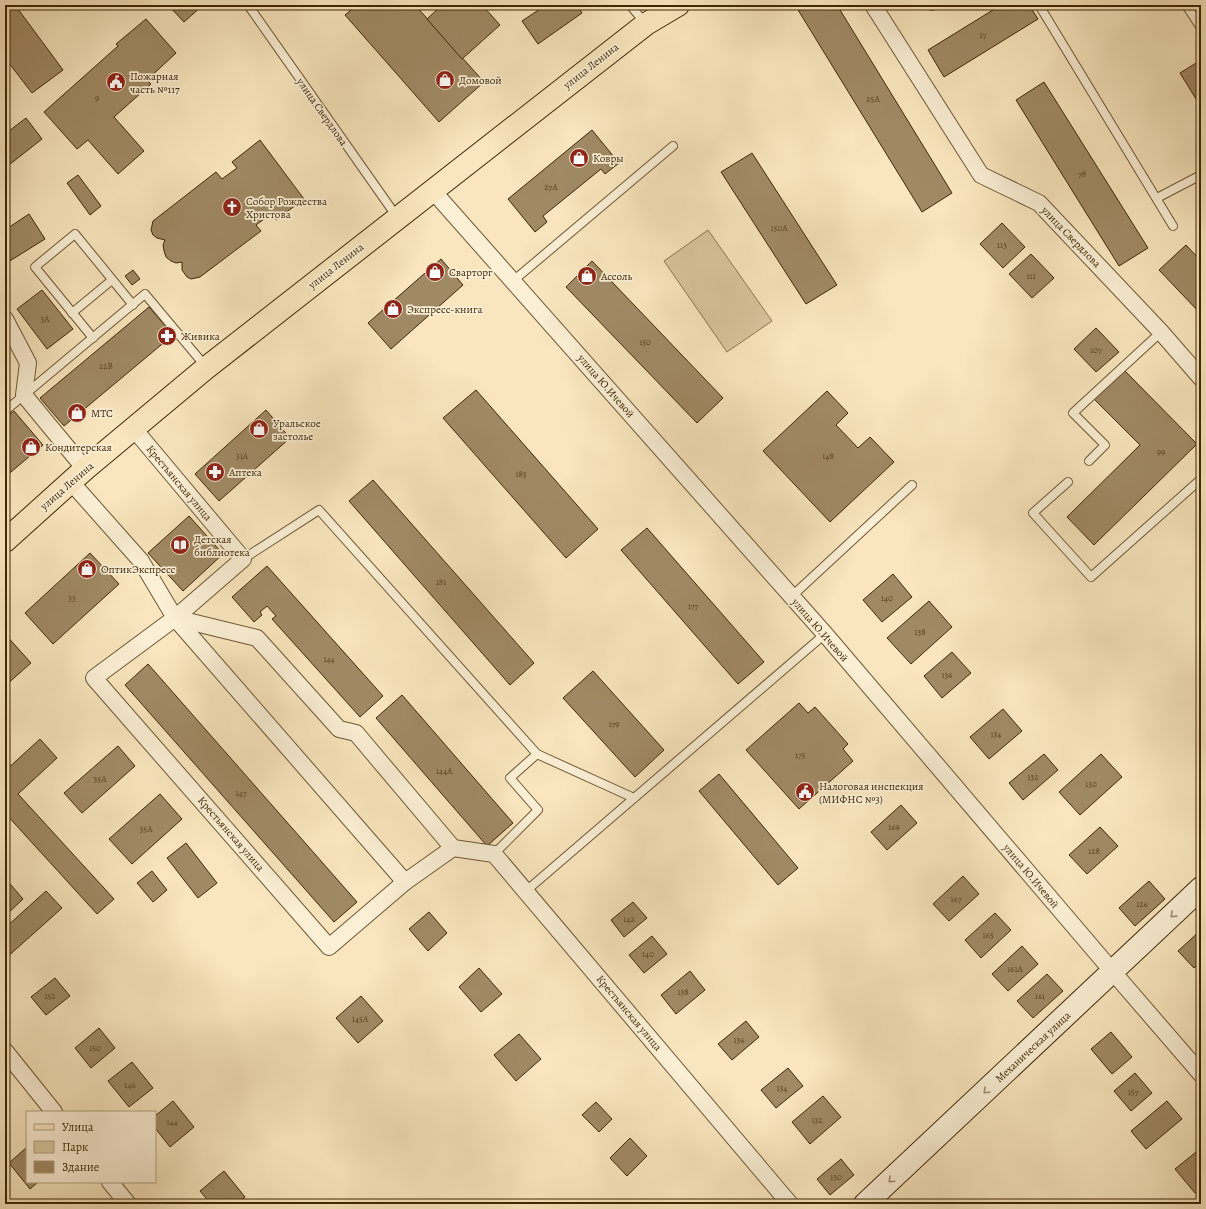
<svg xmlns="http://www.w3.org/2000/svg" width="1206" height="1209" font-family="Alegreya,serif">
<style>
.green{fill:#d9c69f;stroke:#8c7652}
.building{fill:#a08a65;stroke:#3f2705}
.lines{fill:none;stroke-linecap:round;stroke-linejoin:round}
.lane-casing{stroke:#6e5733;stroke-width:10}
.street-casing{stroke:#6e5733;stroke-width:18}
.secondary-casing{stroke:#3f2705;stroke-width:24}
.primary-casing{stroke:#3f2705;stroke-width:24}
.lane{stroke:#fbefd5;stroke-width:8}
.street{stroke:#fbefd5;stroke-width:16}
.secondary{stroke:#fbefd5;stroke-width:22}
.primary{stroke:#f9e6be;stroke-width:22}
.oneway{stroke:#9d8b6d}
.labels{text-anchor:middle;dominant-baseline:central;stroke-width:3.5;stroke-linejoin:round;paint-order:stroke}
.number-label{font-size:9px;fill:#57401d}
.street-label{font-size:11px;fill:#3f2705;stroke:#fbefd5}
.poi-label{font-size:11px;fill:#3f2705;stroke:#fbefd5;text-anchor:start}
</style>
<rect width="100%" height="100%" fill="#f9e6be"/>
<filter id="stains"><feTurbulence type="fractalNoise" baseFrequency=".005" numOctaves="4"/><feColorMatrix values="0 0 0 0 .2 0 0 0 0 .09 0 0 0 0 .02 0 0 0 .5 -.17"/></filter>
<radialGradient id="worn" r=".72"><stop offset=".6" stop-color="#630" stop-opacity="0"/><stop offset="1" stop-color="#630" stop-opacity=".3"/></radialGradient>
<path class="green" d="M708 230 772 321 727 352 664 261Z"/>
<g class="building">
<path d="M5 5H15L63 70 32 93 5 58Z"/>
<path d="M168 5H203L184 22Z"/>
<path d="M357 5H415L484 82 439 122 345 15Z"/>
<path d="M442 5H482L500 25 462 59 427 19Z"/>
<path d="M546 5H577L582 13 538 44 522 21Z"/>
<path d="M795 5H837L952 193 922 212Z"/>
<path d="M1001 5H1029L1038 19 944 77 928 50Z"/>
<path d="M146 19 176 53 147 80 151 84 114 117 144 151 118 174 88 140 77 149 44 112 118 46 116 44Z"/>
<path d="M1201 60V107L1180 73Z"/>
<path d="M1044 82 1148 248 1119 266 1016 100Z"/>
<path d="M26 118 42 139 5 168V134Z"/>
<path d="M592 130 619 163 605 174 601 169 543 216 547 222 535 232 508 199Z"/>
<path d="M260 140 304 199 276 220 271 214 256 225 261 231 200 277 191 279 187 277 182 270V262L176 263 171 261 166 257 164 251 163 245 165 240 157 238 153 235 151 230 153 221 216 172 222 179 237 168 232 162Z"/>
<path d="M752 153 837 285 806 304 721 172Z"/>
<path d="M78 175 101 206 90 215 67 183Z"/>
<path d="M29 214 45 239 5 264V230Z"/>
<path d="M1002 223 1025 247 1003 268 980 244Z"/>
<path d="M1186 245 1201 261V308L1198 311 1159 270Z"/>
<path d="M1031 254 1054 278 1032 298 1009 274Z"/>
<path d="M441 259 463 285 391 349 368 323Z"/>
<path d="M592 261 723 398 697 423 566 287Z"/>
<path d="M133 270 140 279 132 285 125 276Z"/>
<path d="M42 290 73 329 47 349 17 309Z"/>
<path d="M149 307 173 335 64 426 40 398Z"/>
<path d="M1096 328 1119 352 1096 372 1074 349Z"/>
<path d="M1124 370 1197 444 1094 545 1067 517 1140 445 1094 399Z"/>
<path d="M476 390 598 529 566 558 443 418Z"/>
<path d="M827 391 848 413 836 425 858 448 870 437 894 462 830 522 763 451Z"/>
<path d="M266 410 290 438 219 501 195 474Z"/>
<path d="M14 411 43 445 5 477V418Z"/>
<path d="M373 480 534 663 510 685 349 501Z"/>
<path d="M189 516 223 554 183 591 148 553Z"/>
<path d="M647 528 764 662 738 684 621 550Z"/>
<path d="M90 553 119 584 53 644 25 613Z"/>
<path d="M267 566 383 696 360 717 272 619 276 616 267 606 260 612 262 615 254 622 232 597Z"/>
<path d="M893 574 912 597 882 622 863 600Z"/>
<path d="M929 601 952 627 911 664 887 638Z"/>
<path d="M5 634 31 663 5 686Z"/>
<path d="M952 652 971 673 942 698 924 676Z"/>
<path d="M148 664 357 902 334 922 125 685Z"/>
<path d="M593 671 664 750 635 777 563 698Z"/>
<path d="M402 695 513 823 487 846 376 718Z"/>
<path d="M799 703 808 713 815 707 848 744 843 749 853 761 799 809 746 750Z"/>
<path d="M1003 709 1022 731 989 759 970 737Z"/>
<path d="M40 739 57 758 18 794 114 899 97 914 5 813V771Z"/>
<path d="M118 746 135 766 82 813 64 793Z"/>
<path d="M1044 754 1058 770 1023 800 1009 783Z"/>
<path d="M1101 754 1122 777 1080 815 1059 792Z"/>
<path d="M719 774 798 868 778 885 699 791Z"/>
<path d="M160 794 182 819 132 864 109 839Z"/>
<path d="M901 805 917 823 887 850 871 832Z"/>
<path d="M1100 827 1118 846 1087 874 1069 855Z"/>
<path d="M186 843 217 883 198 898 167 858Z"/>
<path d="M152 871 167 890 153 902 137 883Z"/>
<path d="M963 876 979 894 949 921 933 904Z"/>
<path d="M5 878 23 899 5 916Z"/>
<path d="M1149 881 1165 899 1135 926 1119 908Z"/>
<path d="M46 891 62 908 5 959V928Z"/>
<path d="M633 902 647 918 624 937 611 920Z"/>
<path d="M429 912 447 933 428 951 409 929Z"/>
<path d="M995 913 1011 930 981 958 965 940Z"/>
<path d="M1201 930V962L1194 968 1178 951Z"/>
<path d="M652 936 667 954 644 973 629 955Z"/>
<path d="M1022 946 1038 964 1008 991 992 974Z"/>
<path d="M479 968 502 994 481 1012 459 987Z"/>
<path d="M690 971 705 990 676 1014 661 995Z"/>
<path d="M1047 974 1063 991 1033 1018 1017 1001Z"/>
<path d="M55 978 70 996 46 1015 31 997Z"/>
<path d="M361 996 383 1021 358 1043 336 1018Z"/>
<path d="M746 1021 759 1037 732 1060 718 1044Z"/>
<path d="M99 1028 115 1048 91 1068 75 1048Z"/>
<path d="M1111 1032 1132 1057 1112 1074 1091 1049Z"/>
<path d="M519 1034 541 1059 516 1081 494 1055Z"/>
<path d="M132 1062 153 1088 129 1107 108 1081Z"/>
<path d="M788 1068 803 1086 776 1108 761 1090Z"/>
<path d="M1135 1073 1152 1093 1131 1111 1114 1091Z"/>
<path d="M823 1096 841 1117 810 1144 792 1122Z"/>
<path d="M173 1101 194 1127 170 1147 155 1128V1116Z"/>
<path d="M1167 1101 1182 1119 1146 1149 1131 1131Z"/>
<path d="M596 1102 612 1119 599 1132 582 1115Z"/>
<path d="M630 1138 647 1156 627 1176 610 1158Z"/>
<path d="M27 1147V1182H38L30 1189 9 1163Z"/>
<path d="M1201 1148V1188L1195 1193 1175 1169Z"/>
<path d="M841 1159 854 1175 830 1195 817 1179Z"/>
<path d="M224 1171 245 1197 236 1204H211L200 1191Z"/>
</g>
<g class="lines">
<defs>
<g id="lane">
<path d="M248 5 397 217"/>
<path d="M630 5 645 23"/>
<path d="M1039 5 1173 226"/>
<path d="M1186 5 1201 28"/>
<path d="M932 6 934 5"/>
<path d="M1157 198 1201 175"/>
<path d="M513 281 673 146"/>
<path d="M72 313 112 280"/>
<path d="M93 338 35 267 75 234 133 305"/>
<path d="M5 411 145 294 206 367"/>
<path d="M1089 461 1105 445 1073 413 1161 332"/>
<path d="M1068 482 1033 513 1091 577 1201 479"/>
<path d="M243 559 319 510 537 754 510 778 538 810 494 854"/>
<path d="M791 597 912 485"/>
<path d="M537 754 634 798"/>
<path d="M526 891 825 634"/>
</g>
<g id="street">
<path d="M873 5 981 175 1039 203 1161 332 1201 378"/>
<path d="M433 191 825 634 1113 972 1201 1074"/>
<path d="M5 319 28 363 24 395 85 469"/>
<path d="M134 429 243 559 175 618 257 638 339 729 356 733 453 848 494 854 790 1204"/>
<path d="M71 482 141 561 175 618 94 678 329 947 405 882 453 848"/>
<path d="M175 618 405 882"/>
<path d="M5 1051 54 1112"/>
<path d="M110 1182 128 1204"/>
</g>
<path id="secondary" d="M865 1204 1201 888"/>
<path id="primary" d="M5 541 85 469 206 368 646 24 678 5"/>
</defs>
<use href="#lane" class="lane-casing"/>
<use href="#street" class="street-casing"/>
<use href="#secondary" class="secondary-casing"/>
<use href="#primary" class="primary-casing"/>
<use href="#lane" class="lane"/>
<use href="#street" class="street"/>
<use href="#secondary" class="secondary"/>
<use href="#primary" class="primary"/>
</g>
<defs><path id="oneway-chevron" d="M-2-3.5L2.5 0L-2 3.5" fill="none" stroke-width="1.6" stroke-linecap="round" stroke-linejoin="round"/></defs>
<g class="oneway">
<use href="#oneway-chevron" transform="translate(1173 915) rotate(136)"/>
<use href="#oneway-chevron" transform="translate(986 1091) rotate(137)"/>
<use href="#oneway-chevron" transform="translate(891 1180) rotate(137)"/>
</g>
<defs>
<symbol id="shop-disc" viewBox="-11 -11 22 22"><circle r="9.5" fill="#8f2418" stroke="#fbefd5"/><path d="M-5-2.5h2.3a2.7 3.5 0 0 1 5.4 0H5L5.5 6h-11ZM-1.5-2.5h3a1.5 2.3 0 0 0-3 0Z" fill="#fff"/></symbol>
<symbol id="civic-disc" viewBox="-11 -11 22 22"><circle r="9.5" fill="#8f2418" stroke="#fbefd5"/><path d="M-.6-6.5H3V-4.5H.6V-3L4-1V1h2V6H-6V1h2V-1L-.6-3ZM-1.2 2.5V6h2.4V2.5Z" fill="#fff"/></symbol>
<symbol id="church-disc" viewBox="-11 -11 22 22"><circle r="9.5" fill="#8f2418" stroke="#fbefd5"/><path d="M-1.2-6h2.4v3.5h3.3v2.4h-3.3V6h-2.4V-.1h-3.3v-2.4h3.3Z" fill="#fff"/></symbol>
<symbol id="pharmacy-disc" viewBox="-11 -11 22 22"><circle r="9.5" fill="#8f2418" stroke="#fbefd5"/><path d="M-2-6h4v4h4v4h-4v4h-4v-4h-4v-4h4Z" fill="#fff"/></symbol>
<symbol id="library-disc" viewBox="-11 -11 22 22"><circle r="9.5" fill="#8f2418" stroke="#fbefd5"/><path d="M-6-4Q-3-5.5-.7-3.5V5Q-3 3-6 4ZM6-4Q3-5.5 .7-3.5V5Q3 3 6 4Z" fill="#fff"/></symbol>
</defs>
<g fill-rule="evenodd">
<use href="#shop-disc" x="434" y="69" width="22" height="22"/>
<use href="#civic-disc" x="105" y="71" width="22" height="22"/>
<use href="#shop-disc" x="568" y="147" width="22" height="22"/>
<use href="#church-disc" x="221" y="196" width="22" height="22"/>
<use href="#shop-disc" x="424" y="261" width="22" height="22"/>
<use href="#shop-disc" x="576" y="265" width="22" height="22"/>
<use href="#shop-disc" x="382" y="298" width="22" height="22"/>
<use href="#pharmacy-disc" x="156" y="325" width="22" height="22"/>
<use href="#shop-disc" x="66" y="402" width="22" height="22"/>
<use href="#shop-disc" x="248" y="418" width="22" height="22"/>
<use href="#shop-disc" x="20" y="436" width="22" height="22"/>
<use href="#pharmacy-disc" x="204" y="461" width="22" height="22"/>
<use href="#library-disc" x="169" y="534" width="22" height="22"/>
<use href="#shop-disc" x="76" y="558" width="22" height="22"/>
<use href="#civic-disc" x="794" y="781" width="22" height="22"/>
</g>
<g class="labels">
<g class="number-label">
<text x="983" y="35">17</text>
<text x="97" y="98">9</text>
<text x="873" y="99">25А</text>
<text x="1082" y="174">78</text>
<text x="551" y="187">27А</text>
<text x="779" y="228">150А</text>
<text x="1002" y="245">113</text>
<text x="1031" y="276">111</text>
<text x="45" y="319">3А</text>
<text x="645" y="342">150</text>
<text x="1096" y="350">107</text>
<text x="106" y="366">22В</text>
<text x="1161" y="452">99</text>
<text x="242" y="456">31А</text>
<text x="828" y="456">148</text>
<text x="521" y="474">183</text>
<text x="441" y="582">181</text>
<text x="72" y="598">33</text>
<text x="887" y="598">140</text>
<text x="693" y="606">177</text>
<text x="920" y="632">138</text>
<text x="329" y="659">144</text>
<text x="947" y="675">136</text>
<text x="614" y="724">179</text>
<text x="996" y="734">134</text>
<text x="800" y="755">175</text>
<text x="444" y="771">144А</text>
<text x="1033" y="777">132</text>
<text x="100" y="779">35А</text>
<text x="1091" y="784">130</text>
<text x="241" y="793">147</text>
<text x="894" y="827">169</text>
<text x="146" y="829">35А</text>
<text x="1094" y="851">128</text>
<text x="956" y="899">167</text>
<text x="1142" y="904">126</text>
<text x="629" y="919">142</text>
<text x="988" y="935">165</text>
<text x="648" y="954">140</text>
<text x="1015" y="969">161А</text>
<text x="683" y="992">138</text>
<text x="50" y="996">152</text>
<text x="1040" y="996">161</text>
<text x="360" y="1019">145А</text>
<text x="739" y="1040">136</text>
<text x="95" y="1048">150</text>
<text x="130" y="1085">146</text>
<text x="782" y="1088">134</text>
<text x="1133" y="1092">157</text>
<text x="817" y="1120">132</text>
<text x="172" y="1122">144</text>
<text x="836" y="1177">130</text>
</g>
<g class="street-label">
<text transform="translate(591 66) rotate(-38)">улица Ленина</text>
<text transform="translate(322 112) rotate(55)">улица Свердлова</text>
<text transform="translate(1071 237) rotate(46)">улица Свердлова</text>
<text transform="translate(336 266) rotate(-38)">улица Ленина</text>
<text transform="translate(606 386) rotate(49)">улица Ю.Ичевой</text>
<text transform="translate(179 483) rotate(50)">Крестьянская улица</text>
<text transform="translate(67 486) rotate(-41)">улица Ленина</text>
<text transform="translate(820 630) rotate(49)">улица Ю.Ичевой</text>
<text transform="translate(231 834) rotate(49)">Крестьянская улица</text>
<text transform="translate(1031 876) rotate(50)">улица Ю.Ичевой</text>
<text transform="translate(629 1013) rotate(50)">Крестьянская улица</text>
<text transform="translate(1033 1047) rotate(-43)">Механическая улица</text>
</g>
<g class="poi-label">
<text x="130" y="76">Пожарная<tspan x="130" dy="13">часть №117</tspan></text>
<text x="459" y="80">Домовой</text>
<text x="593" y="158">Ковры</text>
<text x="246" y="201">Собор Рождества<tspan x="246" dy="13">Христова</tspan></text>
<text x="449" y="272">Сварторг</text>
<text x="601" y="276">Ассоль</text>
<text x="407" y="309">Экспресс-книга</text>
<text x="181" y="336">Живика</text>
<text x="91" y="413">МТС</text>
<text x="273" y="423">Уральское<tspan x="273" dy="13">застолье</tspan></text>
<text x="45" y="447">Кондитерская</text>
<text x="229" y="472">Аптека</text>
<text x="194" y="539">Детская<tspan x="194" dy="13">библиотека</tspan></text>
<text x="101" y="569">ОптикЭкспресс</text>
<text x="819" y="786">Налоговая инспекция<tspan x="819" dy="13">(МИФНС №3)</tspan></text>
</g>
</g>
<rect width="1206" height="1209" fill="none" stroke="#f9e6be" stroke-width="20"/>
<rect x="6" y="6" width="1194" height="1197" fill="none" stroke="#3f2705" stroke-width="2"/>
<rect x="10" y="10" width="1186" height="1189" fill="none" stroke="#3f2705"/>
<rect x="26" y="1111" width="130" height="72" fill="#fbefd5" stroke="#b09f82"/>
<rect x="34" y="1124" width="20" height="6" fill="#f9e6be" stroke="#b09f82"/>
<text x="62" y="1131" font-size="12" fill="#3f2705">Улица</text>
<rect x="34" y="1141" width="20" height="12" fill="#d9c69f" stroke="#b09f82"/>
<text x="62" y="1151" font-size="12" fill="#3f2705">Парк</text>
<rect x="34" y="1161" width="20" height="12" fill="#a08a65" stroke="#b09f82"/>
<text x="62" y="1171" font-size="12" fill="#3f2705">Здание</text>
<rect width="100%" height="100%" filter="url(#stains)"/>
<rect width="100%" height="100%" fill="url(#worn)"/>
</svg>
